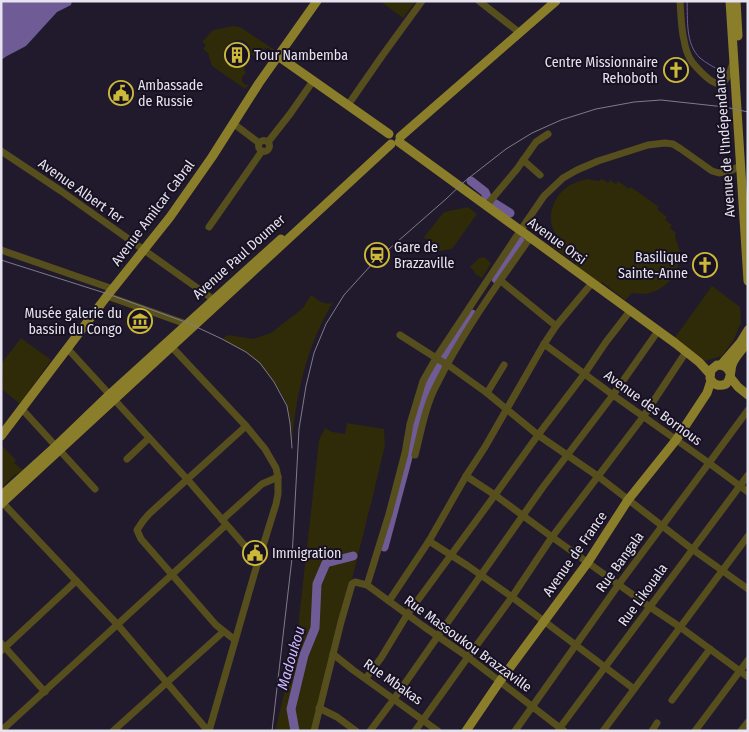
<svg xmlns="http://www.w3.org/2000/svg" width="749" height="732" font-family="'Fira Sans Condensed',sans-serif">
<style>
.green{fill:#2f2a07}
.water{fill:#6f5b96}
.lines{fill:none;stroke-linecap:round;stroke-linejoin:round}
.stream{stroke:#6f5b96;stroke-width:1}
.river{stroke:#6f5b96;stroke-width:9}
.minor{stroke:#564e1d;stroke-width:7}
.major{stroke:#8b7e2a;stroke-width:9}
.rail{stroke:#7f7b8a;stroke-width:1}
.labels{text-anchor:middle;dominant-baseline:central;stroke-width:4;stroke-linejoin:round;paint-order:stroke}
.poi-label{font-size:14px;fill:#e7e4f0;stroke:#171122;text-anchor:start}
.street-label{font-size:14px;fill:#e7e4f0;stroke:#171122}
.water-label{font-size:15px;font-style:italic;fill:#ceb9fe;stroke:#171122}
</style>
<rect width="100%" height="100%" fill="#201a2c"/>
<g class="green">
<path d="M380 1H416L403 18Z"/>
<path d="M234 26 240 27 276 51 273 56 272 52 269 48H266L261 51 260 57 252 55C251 48 249 43 242 40 215 39 220 74 243 66L246 73 242 77V81L244 84 249 85 245 89 212 66 208 53 203 49 206 45 202 42 213 30Z"/>
<path d="M587 179 599 181 602 179 608 183 610 180 616 184 618 181 629 189 631 187 659 207 657 209 667 217 665 220 672 225 670 228 676 233 675 236C676 241 679 247 680 252 682 272 664 293 644 294 640 294 636 293 632 293L625 300 602 282 599 285 574 266 576 263 551 246 557 238C555 233 552 227 551 222 549 206 560 188 575 183 579 181 583 180 587 179Z"/>
<path d="M468 207 477 214 452 249 440 251 424 237 444 212Z"/>
<path d="M484 257 491 263 482 278 475 274V272L470 267 479 258Z"/>
<path d="M712 286 740 307 741 323 733 341 722 356 705 361 674 339Z"/>
<path d="M311 295C317 299 326 307 333 302 307 346 297 390 292 441 291 429 291 416 287 405 280 387 262 364 247 353 239 347 230 344 222 339L228 335 253 339 271 333 303 308Z"/>
<path d="M21 338 51 360 20 404 2 389 3 379 1 364Z"/>
<path d="M347 423 384 429 385 445 376 483 314 731H275L296 645 319 440 325 428 332 432 345 434Z"/>
<path d="M2 446 16 460 14 463 23 470 13 476 3 487H1Z"/>
</g>
<path class="water" d="M1 1H72L71 5 57 12 26 46 7 56 1 60Z"/>
<g class="lines">
<path class="stream" d="M687 1C688 19 685 44 700 58 706 63 714 67 720 71"/>
<g class="river">
<path d="M471 181 485 192 488 199"/>
<path d="M494 203 510 213"/>
<path d="M496 279 520 241"/>
<path d="M444 357 472 314"/>
<path d="M384 547 423 401 438 366"/>
<path d="M295 731 291 709 304 655 315 628 317 584 326 563 353 556"/>
</g>
<g class="minor">
<path d="M479 1 520 33"/>
<path d="M680 1C681 14 681 28 684 40 685 47 688 56 692 62 697 68 714 88 722 83 728 80 731 69 733 63"/>
<path d="M348 105 382 56 422 1"/>
<path d="M234 124 259 143"/>
<circle cx="264" cy="146" r="5.5"/>
<path d="M268 142 290 114 313 81"/>
<path d="M1 151 61 191 217 302"/>
<path d="M523 160 540 175"/>
<path d="M486 206 517 169 536 142 548 134"/>
<path d="M209 227 262 151"/>
<path d="M1 250 113 289"/>
<path d="M501 281 556 326"/>
<path d="M107 296 189 325"/>
<path d="M400 335 436 358 448 365 487 393 538 435 599 477 692 549 748 589"/>
<path d="M169 344 246 426 265 449 276 468 278 477V494L276 504 254 575 209 731"/>
<path d="M544 344 613 395 709 463 748 492"/>
<path d="M67 348 187 479 258 561"/>
<path d="M487 393 504 365"/>
<path d="M21 408 95 489"/>
<path d="M415 455C421 432 425 407 436 386 462 333 497 285 530 238"/>
<path d="M127 459 149 438"/>
<path d="M466 476 495 495 552 537 650 607 680 627 748 677"/>
<path d="M1 501 117 624 208 731"/>
<path d="M222 520 262 484 278 477"/>
<path d="M429 541 468 566 512 597 634 689"/>
<path d="M367 585 389 514 405 453 410 424 423 381 436 358 520 231 544 196 563 178 577 170 598 161 648 145 665 143 673 144 681 149 712 171 719 173 732 170 740 166"/>
<path d="M389 601 429 541 466 476 485 447 544 344 556 326 592 283"/>
<path d="M235 640 216 625 141 539 137 530 143 521 149 514 246 426"/>
<path d="M1 643 45 692"/>
<path d="M1 651 76 581"/>
<path d="M333 654 353 670 438 731"/>
<path d="M366 678 381 658 407 615 495 495 538 435 585 373 606 342 630 311"/>
<path d="M672 700 710 649"/>
<path d="M319 708 337 717 356 731"/>
<path d="M559 729 748 475"/>
<path d="M1 731 226 525"/>
<path d="M113 731 223 632"/>
<path d="M314 731 341 622 352 584 355 582 367 585 423 626 468 657 564 731"/>
<path d="M370 731 394 699 438 636 543 487 613 395 658 331"/>
<path d="M415 731 468 657 512 597 552 537 643 417 686 352"/>
<path d="M515 731 619 584 709 463 748 410"/>
<path d="M603 731 748 536"/>
<path d="M652 731 657 723"/>
<path d="M695 731 748 660"/>
<path d="M741 731 748 722"/>
</g>
<g class="major">
<path d="M730 1 748 281"/>
<path d="M736 1 738 36"/>
<path d="M278 56 389 134"/>
<path d="M400 137 556 1"/>
<path d="M399 142 675 343 699 362 710 374"/>
<path d="M721 365 740 343 748 330"/>
<path d="M730 373C728 367 724 365 717 365L711 370 710 378C713 385 719 387 726 384 732 378 730 372 732 365 735 356 743 350 748 341"/>
<path d="M730 377 738 387 748 395"/>
<path d="M1 436 107 296 170 217 212 157 259 83 317 1"/>
<path d="M1 496 56 446 110 394 281 239"/>
<path d="M1 504 391 144"/>
<path d="M466 731 500 681 588 562 628 500 676 440 707 393 711 381"/>
</g>
<g class="rail">
<path d="M1 260 108 294 188 323 222 339 246 352 260 363 274 382 287 406 290 423 292 448"/>
<path d="M272 731 292 558 299 429 306 386 314 353 326 324 344 295 373 263 446 199 465 181 506 149 532 133 561 120 596 109 634 102 661 100 725 107 748 112"/>
</g>
</g>
<defs>
<symbol id="building-ring" viewBox="-11 -11 22 22"><circle r="9.5" fill="#171122" stroke="#cdb938" stroke-width="1.5"/><path d="M-4-6H4V6H1V3H-1V6H-4ZM-2.5-4.3h1.7v1.8h-1.7ZM.8-4.3h1.7v1.8H.8ZM-2.5-1h1.7V.8h-1.7ZM.8-1h1.7V.8H.8Z" fill="#cdb938"/></symbol>
<symbol id="church-ring" viewBox="-11 -11 22 22"><circle r="9.5" fill="#171122" stroke="#cdb938" stroke-width="1.5"/><path d="M-1.2-6h2.4v3.5h3.3v2.4h-3.3V6h-2.4V-.1h-3.3v-2.4h3.3Z" fill="#cdb938"/></symbol>
<symbol id="civic-ring" viewBox="-11 -11 22 22"><circle r="9.5" fill="#171122" stroke="#cdb938" stroke-width="1.5"/><path d="M-.6-6.5H3V-4.5H.6V-3L4-1V1h2V6H-6V1h2V-1L-.6-3ZM-1.2 2.5V6h2.4V2.5Z" fill="#cdb938"/></symbol>
<symbol id="station-ring" viewBox="-11 -11 22 22"><circle r="9.5" fill="#171122" stroke="#cdb938" stroke-width="1.5"/><path d="M-3-6H3Q5-6 5-4V2Q5 4 3 4L4.5 6H3L1.5 4h-3L-3 6H-4.5L-3 4Q-5 4-5 2V-4Q-5-6-3-6ZM-3.5-4v3h7v-3ZM-3.5 1v1.5H-2V1ZM2 1v1.5H3.5V1Z" fill="#cdb938"/></symbol>
<symbol id="museum-ring" viewBox="-11 -11 22 22"><circle r="9.5" fill="#171122" stroke="#cdb938" stroke-width="1.5"/><path d="M0-6L6-3V-2H-6V-3ZM-5-1h2V3h-2ZM-1-1h2V3h-2ZM3-1h2V3H3ZM-6 4H6V6H-6Z" fill="#cdb938"/></symbol>
</defs>
<g fill-rule="evenodd">
<use href="#building-ring" x="223" y="41" width="28" height="28"/>
<use href="#church-ring" x="662" y="56" width="28" height="28"/>
<use href="#civic-ring" x="107" y="79" width="28" height="28"/>
<use href="#station-ring" x="363" y="241" width="28" height="28"/>
<use href="#church-ring" x="691" y="251" width="28" height="28"/>
<use href="#museum-ring" x="126" y="307" width="28" height="28"/>
<use href="#civic-ring" x="241" y="539" width="28" height="28"/>
</g>
<g class="labels">
<g class="poi-label">
<text x="254" y="55">Tour Nambemba</text>
<text x="658" y="62" text-anchor="end">Centre Missionnaire<tspan x="658" dy="16">Rehoboth</tspan></text>
<text x="138" y="85">Ambassade<tspan x="138" dy="16">de Russie</tspan></text>
<text x="394" y="247">Gare de<tspan x="394" dy="16">Brazzaville</tspan></text>
<text x="688" y="257" text-anchor="end">Basilique<tspan x="688" dy="16">Sainte-Anne</tspan></text>
<text x="122" y="313" text-anchor="end">Musée galerie du<tspan x="122" dy="16">bassin du Congo</tspan></text>
<text x="272" y="553">Immigration</text>
</g>
<g class="street-label">
<text transform="translate(725 142) rotate(-94)">Avenue de l'Indépendance</text>
<text transform="translate(81 191) rotate(35)">Avenue Albert 1er</text>
<text transform="translate(153 213) rotate(-53)">Avenue Amilcar Cabral</text>
<text transform="translate(557 241) rotate(36)">Avenue Orsi</text>
<text transform="translate(239 257) rotate(-42)">Avenue Paul Doumer</text>
<text transform="translate(653 408) rotate(36)">Avenue des Bornous</text>
<text transform="translate(575 554) rotate(-55)">Avenue de France</text>
<text transform="translate(620 562) rotate(-54)">Rue Bangala</text>
<text transform="translate(643 595) rotate(-54)">Rue Likouala</text>
<text transform="translate(468 644) rotate(36)">Rue Massoukou Brazzaville</text>
<text transform="translate(393 682) rotate(35)">Rue Mbakas</text>
</g>
<g class="water-label">
<text transform="translate(291 658) rotate(-74)">Madoukou</text>
</g>
</g>
<rect width="749" height="732" fill="none" stroke="#e7e4f0" stroke-width="5"/>
</svg>
